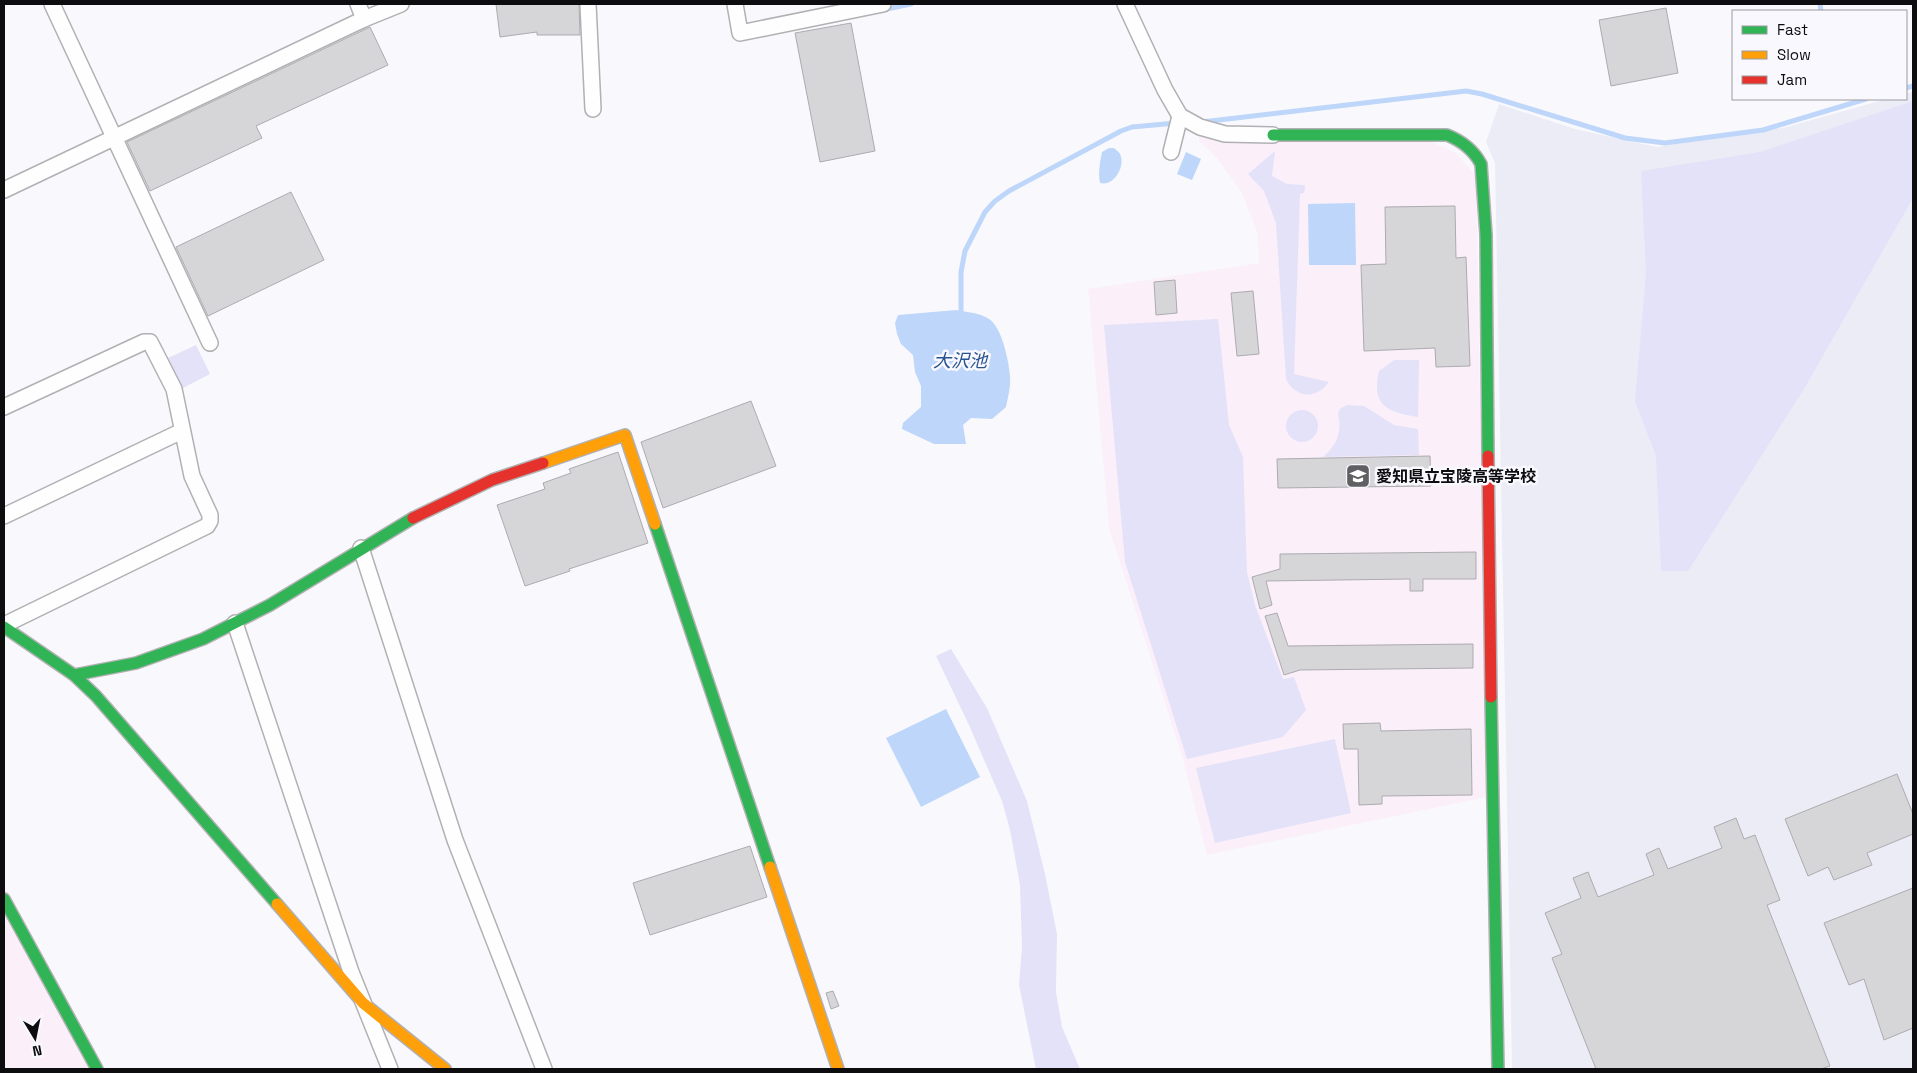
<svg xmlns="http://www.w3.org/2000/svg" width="1917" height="1073" font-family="'Space Grotesk','Noto Sans JP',sans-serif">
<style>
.built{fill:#ececf7}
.education{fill:#fbeff9}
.green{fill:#e3e2f8}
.water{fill:#bed6f9}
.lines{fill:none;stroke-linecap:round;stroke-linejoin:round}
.stream{stroke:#bed6f9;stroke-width:5}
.building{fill:#d6d5d8;stroke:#adabaf}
.street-casing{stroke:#b1b1b4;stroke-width:18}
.fast-casing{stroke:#b1b1b4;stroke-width:14}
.slow-casing{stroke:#b1b1b4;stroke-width:14}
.jam-casing{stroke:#b1b1b4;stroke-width:14}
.street{stroke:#fefeff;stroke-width:15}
.fast{stroke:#30b455;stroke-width:11}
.slow{stroke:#ff9f0a;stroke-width:11}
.jam{stroke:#e5322d;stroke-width:11}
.labels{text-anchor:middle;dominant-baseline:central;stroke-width:5;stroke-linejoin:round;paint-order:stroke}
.poi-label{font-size:16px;font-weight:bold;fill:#0d0d10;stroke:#f8f8fe;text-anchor:start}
.water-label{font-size:18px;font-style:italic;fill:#29548f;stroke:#f8f8fe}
</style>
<rect width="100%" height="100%" fill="#f9f9fd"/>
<path class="built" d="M1913 92V1069H1512L1495 163 1486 142 1499 104 1575 129 1657 147 1787 127 1886 99H1906V93Z"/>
<g class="education">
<path d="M1198 133 1431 142 1455 152 1476 176 1487 797 1207 855 1183 759 1109 528 1088 289 1259 263 1257 232 1242 193 1217 158 1199 141Z"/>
<path d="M4 897 96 1069H4Z"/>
</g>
<g class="green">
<path d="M1913 101V198L1804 389 1688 571H1661L1656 456 1635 401 1646 273 1641 171 1760 152Z"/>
<path d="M1275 151 1272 176 1287 184 1305 185 1304 193 1300 194 1294 374 1329 382C1317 399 1296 399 1286 379L1276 223 1264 191 1248 174Z"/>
<path d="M1218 319 1229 425 1243 457 1247 572 1255 605 1283 679 1294 677 1306 710 1283 737 1187 759 1125 562 1104 325Z"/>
<path d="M196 345 210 374 183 388 168 358Z"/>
<path d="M1394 360H1419L1418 417C1387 412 1371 406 1379 371Z"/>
<path d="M1347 405 1364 406 1394 425 1418 429 1419 455 1323 457C1338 444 1342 432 1338 413L1341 408Z"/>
<circle cx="1302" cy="426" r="16"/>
<path d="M951 649 987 708 1027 801 1045 874 1057 934 1056 992 1062 1027 1080 1069H1036L1019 985 1022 947 1020 885 1010 830 1002 801 968 723 936 656Z"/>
<path d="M1335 739 1351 813 1215 843 1196 768Z"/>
</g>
<g class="water">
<path d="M1109 148H1114C1115 149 1120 153 1120 154 1126 166 1114 187 1100 183 1098 172 1100 162 1102 152Z"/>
<path d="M1186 152 1201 159 1192 180 1177 174Z"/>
<path d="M1355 203 1356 265H1309L1308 204Z"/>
<path d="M956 310C967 312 980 313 989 319 1002 327 1009 362 1010 376 1011 386 1008 397 1006 407L992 419 971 418 963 425 966 444H934L902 429 903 423 921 407V386L915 372 913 355 901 344 897 334 895 323 898 315Z"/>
<path d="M946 709 980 777 921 807 886 738Z"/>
</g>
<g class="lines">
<g class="stream">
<path d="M1820 4 1821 11"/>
<path d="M882 10 911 4"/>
<path d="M1906 88 1913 86"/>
<path d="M1202 122 1466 91 1482 94 1625 138 1665 143 1763 130 1866 99"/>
<path d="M961 312V272L965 251 985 212 995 201 1009 191 1121 131 1132 127 1176 123"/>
</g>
</g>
<g class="building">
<path d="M496 4H579L580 35H537V32L500 37Z"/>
<path d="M1666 8 1678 73 1611 86 1599 20Z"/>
<path d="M851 23 875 151 820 162 795 33Z"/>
<path d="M370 27 388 65 256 126 262 138 150 191 127 142Z"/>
<path d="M291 192 324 260 208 316 176 247Z"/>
<path d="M1455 206 1456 258 1466 257 1470 366 1436 367 1435 348 1364 351 1361 265 1386 264 1385 207Z"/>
<path d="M1175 280 1177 313 1156 315 1154 282Z"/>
<path d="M1253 291 1259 354 1237 356 1231 293Z"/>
<path d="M751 401 776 466 663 508 641 442Z"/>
<path d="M618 452 648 543 569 569 570 571 525 586 497 505 545 489 543 483 571 473 569 469Z"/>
<path d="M1430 456 1431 486 1278 488 1277 459Z"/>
<path d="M1476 552V579H1423V591H1410V579L1266 581 1272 605 1260 609 1252 577 1280 569V554Z"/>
<path d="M1277 613 1288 646 1473 644V668L1300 670 1284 675 1265 616Z"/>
<path d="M1380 723 1381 731 1471 729 1472 795 1382 796V804L1359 805 1358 749H1344L1343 724Z"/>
<path d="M1897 774 1913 814V834L1867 853 1872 865 1834 880 1828 867 1808 876 1785 819Z"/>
<path d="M1736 818 1744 839 1755 835 1780 900 1767 905 1830 1066 1821 1069H1596L1552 958 1562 954 1545 913 1581 898 1573 878 1588 872 1598 897 1654 875 1646 854 1659 848 1668 869 1722 848 1714 827Z"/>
<path d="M750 846 767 897 650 935 633 883Z"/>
<path d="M1913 888V1028L1884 1040 1864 979 1849 985 1824 923Z"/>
<path d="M833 991 839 1006 831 1009 826 993Z"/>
</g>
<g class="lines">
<defs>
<g id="street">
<path d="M52 4 210 343"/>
<path d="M358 4 364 19"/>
<path d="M588 4 593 109"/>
<path d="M735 4 740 33 883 4"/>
<path d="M1125 4 1165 90 1180 116 1200 127 1225 134 1273 135"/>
<path d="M1171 152 1180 116"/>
<path d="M4 190 364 19 401 4"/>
<path d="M4 407 144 342H150L174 389 192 476 210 515V521L207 526 4 625"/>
<path d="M4 516 182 431"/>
<path d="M361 548 455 840 544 1069"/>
<path d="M235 623 351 972 390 1069"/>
</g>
<g id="fast">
<path d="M1273 135H1447C1462 141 1473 149 1481 164L1486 235 1488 456"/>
<path d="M655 524 770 867"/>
<path d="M4 627 74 675 96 696 277 904"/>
<path d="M74 675 136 663 203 639 270 605 413 518"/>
<path d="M1491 697 1498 1069"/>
<path d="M4 899 97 1069"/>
</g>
<g id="slow">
<path d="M543 463 625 435 655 524"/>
<path d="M770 867 838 1069"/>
<path d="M277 904 363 1003 445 1069"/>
</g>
<g id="jam">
<path d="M1488 456 1491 697"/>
<path d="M413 518 492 480 543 463"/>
</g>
</defs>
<use href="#street" class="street-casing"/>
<use href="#fast" class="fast-casing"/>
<use href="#slow" class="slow-casing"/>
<use href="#jam" class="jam-casing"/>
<use href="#street" class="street"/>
<use href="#fast" class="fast"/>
<use href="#slow" class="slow"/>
<use href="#jam" class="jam"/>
</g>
<defs>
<symbol id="school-square" viewBox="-11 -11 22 22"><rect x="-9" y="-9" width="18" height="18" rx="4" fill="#606063" stroke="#f8f8fe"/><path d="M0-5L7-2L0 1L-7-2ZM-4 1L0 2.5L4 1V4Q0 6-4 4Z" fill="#fff"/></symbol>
</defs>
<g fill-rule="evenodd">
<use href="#school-square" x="1344" y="462" width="28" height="28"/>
</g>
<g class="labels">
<g class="poi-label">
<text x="1376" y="476">愛知県立宝陵高等学校</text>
</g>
<g class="water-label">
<text x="960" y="360">大沢池</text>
</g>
</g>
<rect width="1917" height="1073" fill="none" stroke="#0d0d10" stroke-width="10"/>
<rect x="1732" y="10" width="175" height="90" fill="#f8f8fe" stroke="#9a9a9f"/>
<rect x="1742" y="26" width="25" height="8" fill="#30b455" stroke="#9a9a9f"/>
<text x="1777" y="35" font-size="15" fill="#0d0d10">Fast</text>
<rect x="1742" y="51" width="25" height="8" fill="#ff9f0a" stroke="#9a9a9f"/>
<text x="1777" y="60" font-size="15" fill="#0d0d10">Slow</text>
<rect x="1742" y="76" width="25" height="8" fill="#e5322d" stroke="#9a9a9f"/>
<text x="1777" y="85" font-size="15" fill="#0d0d10">Jam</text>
<g transform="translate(35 1038) rotate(170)" stroke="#f8f8fe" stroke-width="4" paint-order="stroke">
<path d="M0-4L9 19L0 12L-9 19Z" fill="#0d0d10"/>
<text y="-8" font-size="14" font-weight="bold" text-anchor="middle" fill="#0d0d10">N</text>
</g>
</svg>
